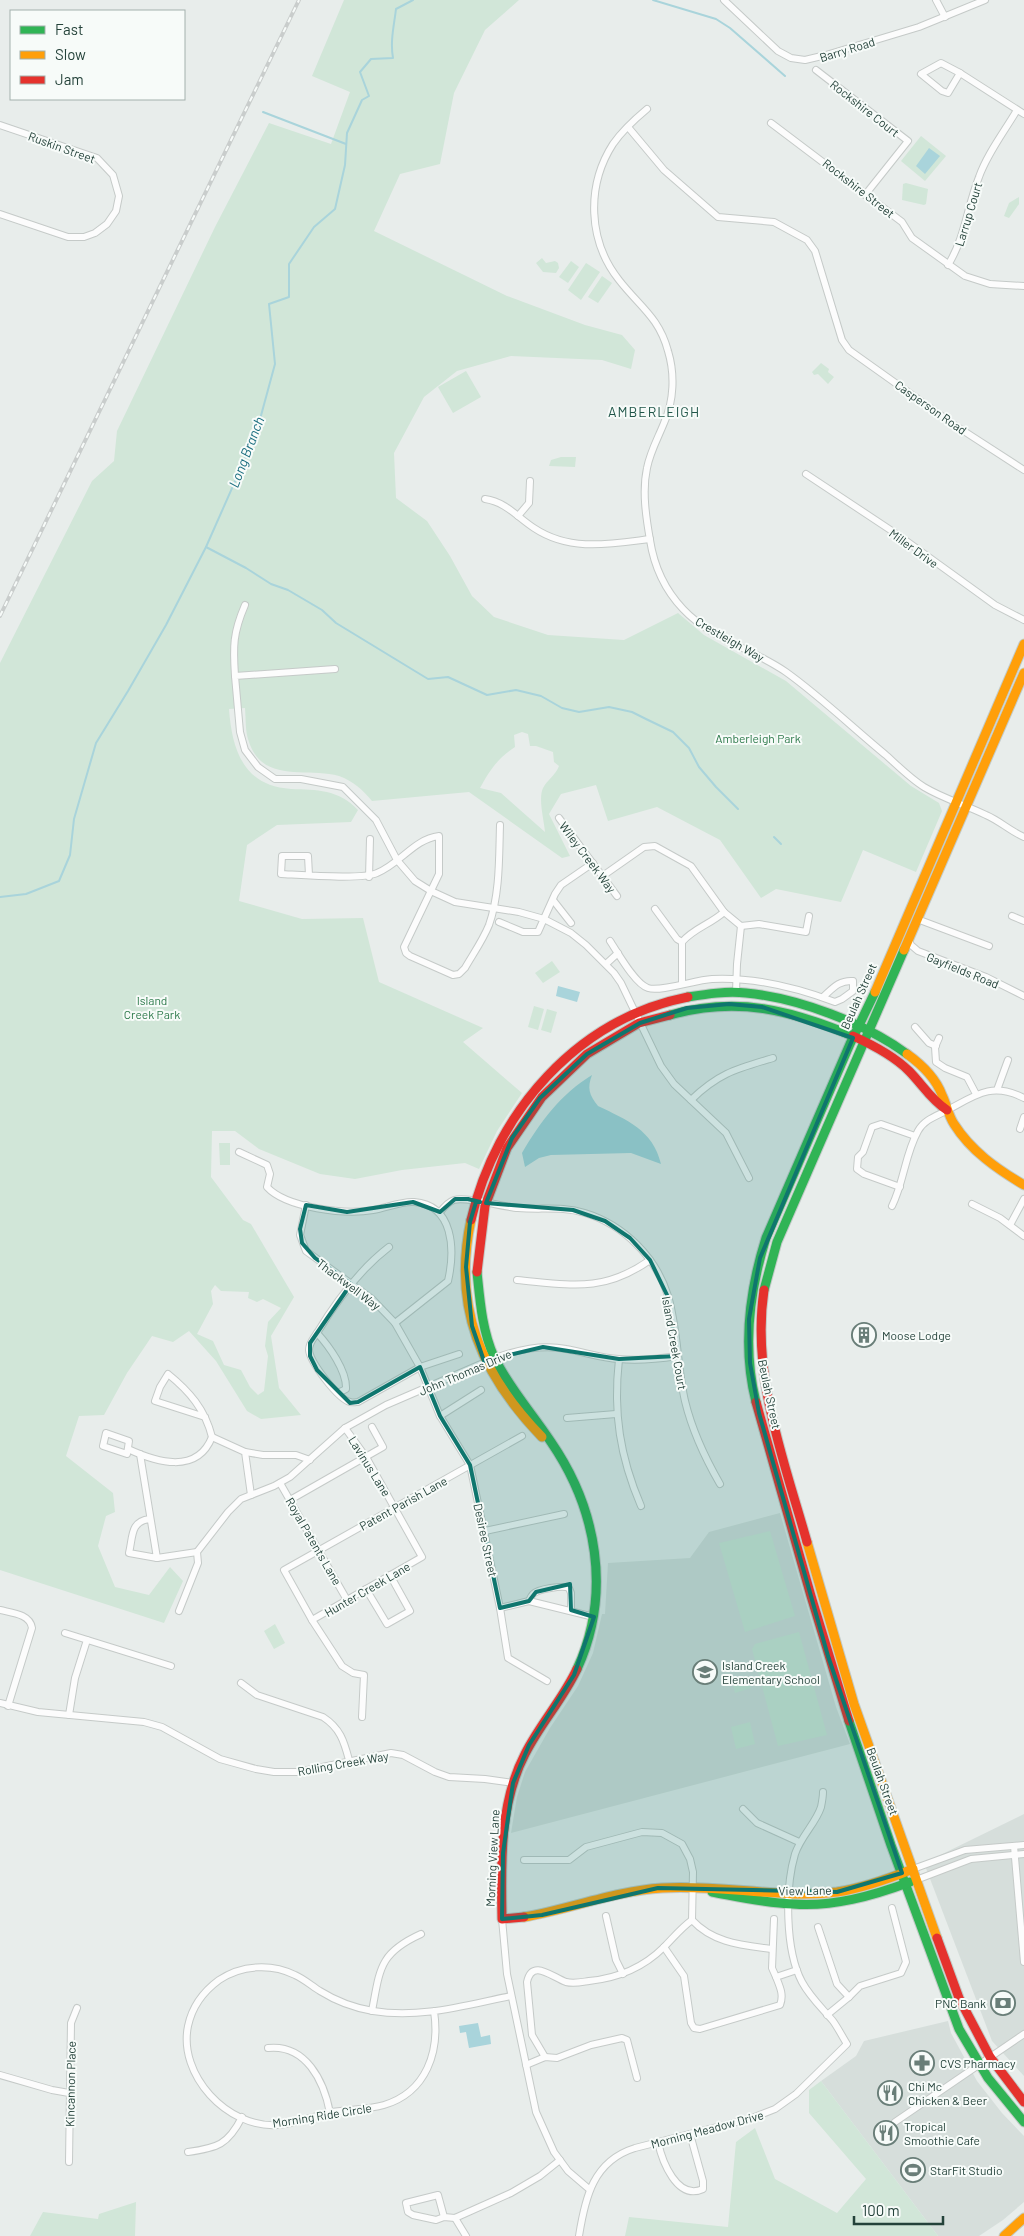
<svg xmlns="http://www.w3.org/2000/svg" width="1024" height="2236" font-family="Barlow,sans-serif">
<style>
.built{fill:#d6dedb}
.green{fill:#d1e6d8;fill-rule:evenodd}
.water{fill:#a9d4db}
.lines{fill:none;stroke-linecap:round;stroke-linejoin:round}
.stream{stroke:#a9d4db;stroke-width:2}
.street-casing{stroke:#c5cac8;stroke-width:8}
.fast-casing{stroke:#c3cbc8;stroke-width:11}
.slow-casing{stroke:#c3cbc8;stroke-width:11}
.jam-casing{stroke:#c3cbc8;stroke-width:11}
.street{stroke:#fcfcfc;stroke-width:6}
.fast{stroke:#30b455;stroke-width:9}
.slow{stroke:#ff9f0a;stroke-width:9}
.jam{stroke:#e5322d;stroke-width:9}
.rail-casing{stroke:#c9cdcc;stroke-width:4}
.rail{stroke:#f7fbf9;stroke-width:2;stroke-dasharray:5.5;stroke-linecap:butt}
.marked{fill:#0f766e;fill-opacity:0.2;stroke:#0f766e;stroke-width:4;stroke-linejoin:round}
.labels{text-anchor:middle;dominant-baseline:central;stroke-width:4;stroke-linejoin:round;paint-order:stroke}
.street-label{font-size:12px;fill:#24423a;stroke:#f7fbf9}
.park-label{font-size:12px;fill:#2d7a4b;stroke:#f7fbf9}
.poi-label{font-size:12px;fill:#24423a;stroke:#f7fbf9;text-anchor:start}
.neighbourhood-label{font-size:14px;letter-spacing:1px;fill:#1f5548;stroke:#f7fbf9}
.water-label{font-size:14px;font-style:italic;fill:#1c6f80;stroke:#f7fbf9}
</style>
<rect width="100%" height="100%" fill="#e8edeb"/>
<g class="built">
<path d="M780 1513 836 1707 850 1744 511 1833 517 1797 525 1772 550 1728 578 1686 593 1653 602 1614H605L608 1563 690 1558 709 1532Z"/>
<path d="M1024 1814V2076L992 2041 924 1863Z"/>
<path d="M948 2021 951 2033 977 2081 1002 2113 1024 2136V2202L1003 2220 979 2236H938L821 2081 856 2056 864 2041Z"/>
</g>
<g class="green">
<path d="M344 0H519L485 30 454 93 440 164 400 174 374 231 507 296 585 325 622 335 635 350 631 369 602 360 511 356 457 371 424 397 394 453 396 498 427 521 450 556 472 596 494 617 548 635 624 640 678 613 704 635 786 681 911 786 939 803 942 811 916 872 863 850 841 902 776 889 761 898 720 840 657 807 608 821 596 785 561 794 549 814 570 856 562 858 469 792 372 801C363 790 353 781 339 776 307 767 263 784 249 742 245 732 246 719 245 708L229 709C232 749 243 786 291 789 317 790 338 789 358 810L351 822 277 825 247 845 239 901 302 919 363 918 379 982 483 1028 463 1042 522 1093 497 1131 479 1169 465 1163 402 1170 355 1179 320 1174 259 1149 235 1131H212L211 1177 243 1220 251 1224 294 1297 271 1336 279 1388 301 1415 261 1419 247 1411 216 1361 189 1331 173 1342 152 1336 127 1373 104 1415 79 1416 66 1456 113 1493 115 1512 106 1516 98 1546 115 1587 149 1595 170 1567 183 1581 164 1623 0 1570V663L92 481 114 461 117 431 215 227 269 123 331 144 350 92 312 76ZM522 732 528 734 530 746H536L553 752 554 762 559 766C555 776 547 780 543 788 538 799 544 820 545 832L501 793 480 788C490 770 497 759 515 747L514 735ZM215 1285 221 1291 249 1292 248 1298 257 1302 263 1299 281 1308 268 1322 265 1346 268 1356 264 1391 258 1395 250 1387 241 1370 224 1365 213 1341 197 1334 213 1304 211 1291Z"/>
<path d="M921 136 946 156 925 181 901 161Z"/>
<path d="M906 183 928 189 926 204 924 205 902 200 903 184Z"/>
<path d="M1019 197V204L1009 218 1004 216 1009 203Z"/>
<path d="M542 258 546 263 555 261 558 263 559 268 556 273 543 272 536 263Z"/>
<path d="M571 261 579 267 568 283 559 277Z"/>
<path d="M586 263 600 272 581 300 568 290Z"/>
<path d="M602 276 612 283 598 303 588 297Z"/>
<path d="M821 363 829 369 828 372 834 377 828 384 818 374 814 375 812 372Z"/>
<path d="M466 371 481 397 453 413 438 387Z"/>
<path d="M561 457H576L575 467 549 466 551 460Z"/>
<path d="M552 961 560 972 543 983 535 973Z"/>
<path d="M534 1006 544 1009 538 1030 528 1027Z"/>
<path d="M547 1009 557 1012 551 1033 541 1030Z"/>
<path d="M219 1143H230V1165H220Z"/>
<path d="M770 1531 795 1616 745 1632 719 1543Z"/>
<path d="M275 1624 285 1643 274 1649 264 1631Z"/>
<path d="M799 1632 827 1735 778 1746 752 1649 755 1644Z"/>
<path d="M748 1678 751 1688 735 1693 732 1682Z"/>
<path d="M750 1722 755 1744 736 1749 731 1727Z"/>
<path d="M821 2081 938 2236H625L629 2217 728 2227 736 2142 755 2128 775 2179 837 2213 866 2179 809 2113V2090Z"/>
<path d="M136 2202 135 2236H30L43 2212 98 2219 99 2214Z"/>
</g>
<g class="water">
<path d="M929 148 940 156 925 174 916 166Z"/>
<path d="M558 986 580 992 577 1002 556 996Z"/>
<path d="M592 1075C587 1088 589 1095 598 1106 627 1120 653 1130 661 1164L631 1153 551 1155 539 1158 525 1167 522 1153C540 1122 561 1094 592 1075Z"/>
<path d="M478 2023 481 2037 490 2035 491 2044 469 2048 466 2032 460 2033 459 2026Z"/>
</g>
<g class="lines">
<g class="stream">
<path d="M653 0 716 19 730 28 785 76"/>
<path d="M263 112 346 144"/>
<path d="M206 547 246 568 271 584 288 590 322 610 336 623 428 679 448 677 487 695 516 690 541 696 562 708 579 712 609 707 632 712 646 719 673 732 689 748 699 767 716 787 738 809"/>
<path d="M774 837 781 844"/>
<path d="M0 897 26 894 59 881 70 855 74 819 96 743 128 691 166 625 206 547 256 434 275 364 269 304 289 297V264L314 227 335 209 345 165 347 133 362 100 369 96 360 72 371 59 393 58C390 41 394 26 396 9L413 0"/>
</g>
<defs>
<g id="street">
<path d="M724 0 778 51 791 58 805 60 826 55 919 27 985 0"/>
<path d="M936 0 945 17"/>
<path d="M941 63 960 73 948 93 942 91 921 74Z"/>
<path d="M816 70 908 141 865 195"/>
<path d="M960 73 1024 114"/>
<path d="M647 109C635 119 622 131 613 144 586 186 588 241 619 280 639 306 659 317 668 351 675 374 674 401 664 423 658 438 650 452 647 468 642 491 646 517 650 540 654 566 665 590 683 609 711 639 753 649 786 672 821 697 854 729 887 756 899 767 911 779 924 787 944 799 966 805 986 815 1000 821 1010 831 1024 837"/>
<path d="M771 123 902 222 912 238 965 276 990 284 1024 286"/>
<path d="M0 125 97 158 113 175 119 196 116 211 107 224 95 233 84 237H68L0 214"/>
<path d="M628 127 664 170 718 217 774 222 807 240 815 251 842 340 849 350 953 424 1024 470"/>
<path d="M948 265C965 238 967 207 979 177 987 154 1004 132 1017 110"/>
<path d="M806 474 898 535 995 605 1024 620"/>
<path d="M485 499C506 502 517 517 534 528 570 552 610 544 650 539"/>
<path d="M518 516 529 503 530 481"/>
<path d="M335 669 235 676 240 732 245 750 258 767 275 779H301L343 787 376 820 397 860 415 881 431 891 455 902 519 912 544 919 571 933 586 945 614 973 621 983 661 1066 674 1084 726 1133 749 1178"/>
<path d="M235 676C233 646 233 633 245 605"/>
<path d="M559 818 617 896"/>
<path d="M309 875 308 856H282L281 874C301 875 362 880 377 873 400 864 414 839 439 836V874L404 947 406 953 410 956 453 975 459 974 465 968C473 954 483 940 489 925 500 894 499 857 500 825"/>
<path d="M604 875 644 847 655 846 691 866 724 912 741 926"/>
<path d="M369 877 370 839"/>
<path d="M553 900 571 923"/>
<path d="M655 909 677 939 682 942"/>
<path d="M1012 916 1024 921"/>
<path d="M917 919 989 946"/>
<path d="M499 922 523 932H538L555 894 561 885 593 863"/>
<path d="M741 926 759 924 806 932 809 916"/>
<path d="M908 938 911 945 918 951 986 977 1024 996"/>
<path d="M610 941C618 953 635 984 648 988 661 992 695 980 712 979 754 977 795 987 835 1002L842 999 853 991V981C839 980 833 988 823 997"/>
<path d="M606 964 618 953"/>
<path d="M682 983V942C694 928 711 924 724 912"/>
<path d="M736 992 737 964 741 926"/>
<path d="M915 1027 929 1043 936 1046"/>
<path d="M939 1038 935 1047 936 1062 945 1068 967 1077 976 1094"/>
<path d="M997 1090 1008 1060"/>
<path d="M691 1100C719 1073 736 1069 773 1058"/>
<path d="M1020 1129 1024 1117"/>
<path d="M239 1152 267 1165 270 1174 267 1187C286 1208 346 1215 373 1210 386 1208 401 1201 414 1202 454 1205 455 1250 448 1281L395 1323"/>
<path d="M900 1187 864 1174 857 1169 858 1157 863 1152 872 1127 881 1124 915 1136"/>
<path d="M972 1204 1000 1218 1024 1236"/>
<path d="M306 1205 300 1235 306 1251 372 1299 395 1323 420 1367 440 1416 470 1465 500 1608 508 1658 547 1681"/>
<path d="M892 1206C904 1182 905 1154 918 1131 924 1120 936 1116 946 1111 974 1096 991 1081 1024 1098"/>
<path d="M440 1212C444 1207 448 1202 454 1200 466 1196 503 1207 518 1208 541 1210 562 1206 585 1213 624 1225 656 1257 668 1296 678 1330 677 1366 685 1401 692 1430 705 1458 720 1484"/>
<path d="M1010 1225 1024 1199"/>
<path d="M517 1280C571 1285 603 1293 650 1260"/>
<path d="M317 1333C313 1339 309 1343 309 1350 310 1362 338 1399 350 1402 351 1403 357 1402 358 1402L420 1367 459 1354"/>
<path d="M619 1359C613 1413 620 1457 641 1506"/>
<path d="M338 1393 346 1389C347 1371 329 1346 317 1333 337 1300 359 1270 389 1247"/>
<path d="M440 1416 481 1390"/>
<path d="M205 1417 155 1401 160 1387 168 1374C189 1391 205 1409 212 1437"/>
<path d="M567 1418 616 1414"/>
<path d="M106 1433 129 1441 127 1454 103 1446Z"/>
<path d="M212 1437 245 1452 251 1495"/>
<path d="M128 1449C156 1462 197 1475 212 1437"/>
<path d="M245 1452 263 1455H296L310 1460"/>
<path d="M140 1454 157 1558 129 1553C133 1537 130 1521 150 1519"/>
<path d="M280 1483 347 1600"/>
<path d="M290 1500 383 1447 372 1427"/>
<path d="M485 1531 564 1514"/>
<path d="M157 1558 197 1552"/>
<path d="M366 1589 387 1624 410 1611 390 1575"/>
<path d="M529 1601 594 1617"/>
<path d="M500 1608 529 1601C530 1599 531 1596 533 1594 538 1589 563 1585 569 1588L571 1593V1610"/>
<path d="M0 1610C12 1613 30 1614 32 1628L8 1706"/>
<path d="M179 1611 198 1563 197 1552 228 1512 241 1499 274 1486 290 1477 345 1428 386 1405 495 1358C518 1350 541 1344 566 1349 584 1352 601 1358 619 1359 639 1361 658 1359 677 1356"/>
<path d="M312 1620 422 1557 366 1457 345 1428"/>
<path d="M65 1633 171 1666"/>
<path d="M241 1683 257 1695 323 1717C340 1728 344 1741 349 1760"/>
<path d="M0 1703 38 1712 144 1722 162 1727 220 1759 256 1769 274 1772H298L391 1753 403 1755 435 1772 449 1777 485 1779 513 1783"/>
<path d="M69 1715 75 1678 87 1640"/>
<path d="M362 1717 364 1675 353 1673 342 1666 312 1620 284 1570 522 1436"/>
<path d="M743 1809 757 1823 799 1842"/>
<path d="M1014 1846 1024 1962"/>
<path d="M524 1860H569L586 1847 642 1832 662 1833 682 1844 690 1859 693 1872 692 1920C681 1928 674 1937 664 1947 643 1968 619 1978 589 1981 582 1982 574 1984 566 1982 552 1977 532 1958 527 1982L532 2035 545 2057"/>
<path d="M913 1869 965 1850 1024 1845"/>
<path d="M916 1880 971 1859 1024 1854"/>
<path d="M606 1916 616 1960 623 1974"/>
<path d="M502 1919 507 1974 536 2112 554 2152 568 2171 589 2189"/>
<path d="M774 1919 772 1968 776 1977 797 1970"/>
<path d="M692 1920C713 1943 742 1945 771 1949"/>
<path d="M818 1927 837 1984 849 1997 860 1986 901 1973 906 1962 892 1908"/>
<path d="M664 1947 684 1976 691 2023 694 2028 700 2029 780 2005C784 1995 780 1987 776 1977"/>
<path d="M372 2011C380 1969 379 1953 421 1934"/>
<path d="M434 2011C440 2051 427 2092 384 2105 367 2110 349 2109 332 2112 314 2116 295 2124 277 2125 227 2128 178 2075 188 2026 192 2007 204 1991 219 1980 241 1965 271 1963 295 1975 304 1979 312 1986 320 1991 336 2001 355 2008 373 2011 420 2019 466 2005 511 1996"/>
<path d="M827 2015 849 1997"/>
<path d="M268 2048C306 2044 324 2081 330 2113"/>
<path d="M526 2065 545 2057 557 2058 591 2045 622 2038 627 2040 637 2078"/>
<path d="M0 2075 52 2090 69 2093"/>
<path d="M895 2122 1024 2034"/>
<path d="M658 2142C662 2161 677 2201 703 2189V2181L690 2134"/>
<path d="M188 2152C217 2148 228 2145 242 2117"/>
<path d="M69 2162 71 2023 77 2008"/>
<path d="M444 2217 438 2195 406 2203 408 2212 413 2215 436 2220 444 2217 455 2218 511 2193 540 2176 560 2160"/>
<path d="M455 2218 466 2236"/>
<path d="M579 2236C585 2198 593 2161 635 2148L752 2118 775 2109 796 2094 847 2044C842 2036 838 2028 833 2021 822 2008 810 1997 802 1982 785 1950 785 1888 795 1854 801 1836 816 1823 821 1807 822 1802 823 1797 823 1792"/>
</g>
<g id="fast">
<path d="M688 997C707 994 726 991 746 993 798 998 865 1023 907 1054"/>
<path d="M670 1015C737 996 791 1010 853 1036"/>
<path d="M477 1272C480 1301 482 1330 494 1357 509 1388 532 1413 551 1442 597 1509 612 1593 577 1669"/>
<path d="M764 1290 777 1242 904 950"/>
<path d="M756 1402C742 1347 749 1292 766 1238L850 1044 875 992"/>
<path d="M849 1721 891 1845 959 2029 988 2078 1024 2122"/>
<path d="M712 1892C739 1897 765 1903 793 1904 833 1907 872 1896 910 1882"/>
</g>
<g id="slow">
<path d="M904 950 1024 673"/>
<path d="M875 992 1024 644"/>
<path d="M907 1054C921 1064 936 1079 942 1095 947 1105 948 1115 954 1124 971 1151 997 1169 1024 1185"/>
<path d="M471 1220C452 1308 482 1375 542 1437"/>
<path d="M807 1542 854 1704 937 1938"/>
<path d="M524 1917C570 1909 615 1891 662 1888 720 1884 779 1899 837 1892 863 1888 888 1879 913 1869"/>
<path d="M1004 2236 1024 2218"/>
</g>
<g id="jam">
<path d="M853 1036C873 1045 894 1056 909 1071 922 1084 931 1100 947 1110"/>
<path d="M471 1220C496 1112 577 1019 688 997"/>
<path d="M477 1272 485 1206 507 1148 542 1097 587 1054 639 1023 670 1015"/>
<path d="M764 1290C751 1376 784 1460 807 1542"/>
<path d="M756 1402 811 1596 849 1721"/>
<path d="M524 1917 502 1919C501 1864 499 1804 525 1754 540 1724 563 1699 577 1669"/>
<path d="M937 1938 959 1998 990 2057 1024 2102"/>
</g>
</defs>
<use href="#street" class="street-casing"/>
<use href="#fast" class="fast-casing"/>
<use href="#slow" class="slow-casing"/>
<use href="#jam" class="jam-casing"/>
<use href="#street" class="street"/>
<use href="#fast" class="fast"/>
<use href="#slow" class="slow"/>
<use href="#jam" class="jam"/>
<defs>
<path id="rail" d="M0 616 299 0"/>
</defs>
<use href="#rail" class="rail-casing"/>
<use href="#rail" class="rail"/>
</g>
<path class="marked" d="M729 1004 762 1007 853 1038 760 1258 749 1319 750 1363 759 1413 828 1656 902 1873 837 1892 658 1888 542 1915 502 1919 503 1853 513 1783 529 1745 574 1675 594 1617 571 1610 570 1584 536 1592 529 1601 500 1608 470 1465 440 1416 420 1367 358 1402 350 1403 317 1370 310 1356V1343L351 1284 315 1258 302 1243 300 1229 306 1205 347 1212 413 1202 440 1212 455 1199H468L480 1202H476L470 1222 466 1267 472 1326 484 1361 543 1347 619 1359 677 1356 667 1295 650 1260 630 1238 605 1221 573 1210 486 1203 512 1138 540 1098 587 1054 640 1023 687 1008Z"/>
<defs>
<symbol id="building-ring" viewBox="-11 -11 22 22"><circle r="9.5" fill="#f7fbf9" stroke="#697e78" stroke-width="1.5"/><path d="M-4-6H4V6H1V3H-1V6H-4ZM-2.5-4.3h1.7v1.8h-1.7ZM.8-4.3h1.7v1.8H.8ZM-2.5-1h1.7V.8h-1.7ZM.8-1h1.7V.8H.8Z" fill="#697e78"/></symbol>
<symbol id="school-ring" viewBox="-11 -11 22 22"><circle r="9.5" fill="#f7fbf9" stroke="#697e78" stroke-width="1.5"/><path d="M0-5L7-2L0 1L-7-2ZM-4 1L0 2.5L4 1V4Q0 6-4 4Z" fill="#697e78"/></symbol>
<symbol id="bank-ring" viewBox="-11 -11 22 22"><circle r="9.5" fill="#f7fbf9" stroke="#697e78" stroke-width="1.5"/><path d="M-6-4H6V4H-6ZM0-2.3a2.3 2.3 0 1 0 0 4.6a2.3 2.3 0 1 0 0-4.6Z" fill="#697e78"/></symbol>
<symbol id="pharmacy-ring" viewBox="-11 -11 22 22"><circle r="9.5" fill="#f7fbf9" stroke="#697e78" stroke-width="1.5"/><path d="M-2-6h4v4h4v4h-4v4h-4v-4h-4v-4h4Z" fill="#697e78"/></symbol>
<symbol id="restaurant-ring" viewBox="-11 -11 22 22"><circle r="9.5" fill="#f7fbf9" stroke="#697e78" stroke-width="1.5"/><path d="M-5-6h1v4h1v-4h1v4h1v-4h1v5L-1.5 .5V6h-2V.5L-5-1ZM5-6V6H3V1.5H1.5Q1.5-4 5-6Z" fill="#697e78"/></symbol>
<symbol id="stadium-ring" viewBox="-11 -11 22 22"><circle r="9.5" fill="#f7fbf9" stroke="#697e78" stroke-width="1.5"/><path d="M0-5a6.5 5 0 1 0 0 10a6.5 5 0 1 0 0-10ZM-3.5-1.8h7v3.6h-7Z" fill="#697e78"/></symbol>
</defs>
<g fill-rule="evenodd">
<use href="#building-ring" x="850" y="1321" width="28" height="28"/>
<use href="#school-ring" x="691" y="1658" width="28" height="28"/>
<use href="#bank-ring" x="989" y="1989" width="28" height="28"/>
<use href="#pharmacy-ring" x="908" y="2049" width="28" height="28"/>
<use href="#restaurant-ring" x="876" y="2079" width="28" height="28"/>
<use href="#restaurant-ring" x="872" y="2119" width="28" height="28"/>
<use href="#stadium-ring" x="899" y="2156" width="28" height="28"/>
</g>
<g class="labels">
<g class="street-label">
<text transform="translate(847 49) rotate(-17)">Barry Road</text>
<text transform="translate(865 108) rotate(38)">Rockshire Court</text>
<text transform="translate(62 147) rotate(20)">Ruskin Street</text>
<text transform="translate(859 188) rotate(38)">Rockshire Street</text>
<text transform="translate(968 214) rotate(-73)">Larrup Court</text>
<text transform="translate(931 407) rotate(35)">Casperson Road</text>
<text transform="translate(914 548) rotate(36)">Miller Drive</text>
<text transform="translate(730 639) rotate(30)">Crestleigh Way</text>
<text transform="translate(588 857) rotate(53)">Wiley Creek Way</text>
<text transform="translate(963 970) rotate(22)">Gayfields Road</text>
<text transform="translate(858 996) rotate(-66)">Beulah Street</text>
<text transform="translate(349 1284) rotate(37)">Thackwell Way</text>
<text transform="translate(675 1343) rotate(80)">Island Creek Court</text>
<text transform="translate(465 1372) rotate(-23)">John Thomas Drive</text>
<text transform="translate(770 1394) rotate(78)">Beulah Street</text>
<text transform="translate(370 1466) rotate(58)">Lavinus Lane</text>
<text transform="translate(403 1503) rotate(-29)">Patent Parish Lane</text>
<text transform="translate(486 1540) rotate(78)">Desiree Street</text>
<text transform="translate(314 1541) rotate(60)">Royal Patents Lane</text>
<text transform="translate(367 1589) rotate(-30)">Hunter Creek Lane</text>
<text transform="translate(343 1763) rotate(-10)">Rolling Creek Way</text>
<text transform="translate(883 1781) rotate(70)">Beulah Street</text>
<text transform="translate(492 1858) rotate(-87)">Morning View Lane</text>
<text transform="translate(805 1890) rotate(-1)">View Lane</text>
<text transform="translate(70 2084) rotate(-89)">Kincannon Place</text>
<text transform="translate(322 2115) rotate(-9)">Morning Ride Circle</text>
<text transform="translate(707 2129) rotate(-15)">Morning Meadow Drive</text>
</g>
<g class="park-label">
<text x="758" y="738">Amberleigh Park</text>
<text x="152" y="1000">Island<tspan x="152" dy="14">Creek Park</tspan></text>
</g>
<g class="poi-label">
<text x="882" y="1335">Moose Lodge</text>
<text x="722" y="1665">Island Creek<tspan x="722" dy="14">Elementary School</tspan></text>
<text x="986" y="2003" text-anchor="end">PNC Bank</text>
<text x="940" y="2063">CVS Pharmacy</text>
<text x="908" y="2086">Chi Mc<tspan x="908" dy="14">Chicken &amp; Beer</tspan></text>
<text x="904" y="2126">Tropical<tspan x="904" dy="14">Smoothie Cafe</tspan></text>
<text x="930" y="2170">StarFit Studio</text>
</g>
<g class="neighbourhood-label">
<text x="654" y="411">AMBERLEIGH</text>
</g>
<g class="water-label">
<text transform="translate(246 452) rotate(-69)">Long Branch</text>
</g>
</g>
<rect x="10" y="10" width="175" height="90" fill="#f7fbf9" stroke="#a3b1ad"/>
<rect x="20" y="26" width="25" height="8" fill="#30b455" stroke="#a3b1ad"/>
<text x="55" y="35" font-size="15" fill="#24423a">Fast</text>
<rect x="20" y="51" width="25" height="8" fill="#ff9f0a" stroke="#a3b1ad"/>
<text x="55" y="60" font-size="15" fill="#24423a">Slow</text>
<rect x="20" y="76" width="25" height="8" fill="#e5322d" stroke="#a3b1ad"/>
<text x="55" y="85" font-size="15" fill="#24423a">Jam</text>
<path d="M854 2216v8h89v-8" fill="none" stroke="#24423a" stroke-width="2.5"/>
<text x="862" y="2216" font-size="15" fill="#24423a" stroke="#f7fbf9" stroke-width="4" paint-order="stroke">100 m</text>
</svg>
